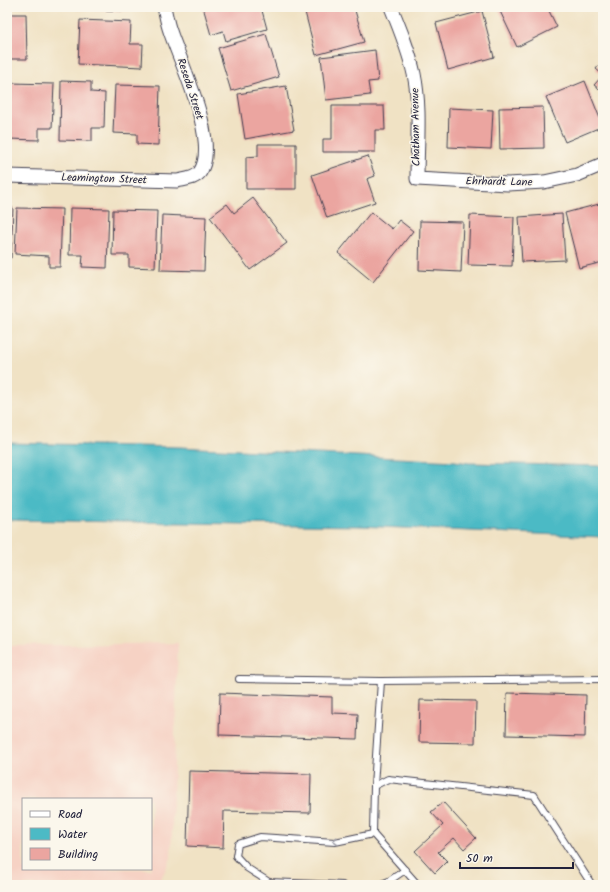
<svg xmlns="http://www.w3.org/2000/svg" width="610" height="892" font-family="Kalam,sans-serif">
<style>
.built{fill:#f6d2c4;fill-rule:evenodd}
.water{fill:#4cbac5;stroke:#376e80}
.building{fill:#eba5a0}
.lines{fill:none;stroke-linecap:round;stroke-linejoin:round}
.lane-casing{stroke:#413f50;stroke-width:8}
.street-casing{stroke:#413f50;stroke-width:15}
.lane{stroke:#fff;stroke-width:6}
.street{stroke:#fff;stroke-width:13}
.oneway{stroke:#9c9ca7}
.labels{text-anchor:middle;dominant-baseline:central;stroke-width:3;stroke-linejoin:round;paint-order:stroke}
.street-label{font-size:11px;fill:#22223b;stroke:#fbf7ec}
</style>
<rect width="100%" height="100%" fill="#fbf7ec"/>
<filter id="ink" filterUnits="userSpaceOnUse"><feTurbulence type="fractalNoise" baseFrequency=".025" numOctaves="2"/><feDisplacementMap in="SourceGraphic" scale="8" xChannelSelector="R" yChannelSelector="G"/><feConvolveMatrix kernelMatrix="1 2 1 2 8 2 1 2 1" color-interpolation-filters="sRGB"/></filter>
<filter id="wash" filterUnits="userSpaceOnUse"><feTurbulence type="fractalNoise" baseFrequency=".012" numOctaves="4" result="noise"/><feDisplacementMap in="SourceGraphic" scale="16" xChannelSelector="R" yChannelSelector="G"/><feGaussianBlur stdDeviation="0.9" result="paint"/><feColorMatrix in="noise" values="0 0 0 0 0 0 0 0 0 0 0 0 0 0 0 0 0 1.4 0 .05"/><feComposite in="paint" operator="in"/></filter>
<g filter="url(#wash)">
<rect width="100%" height="100%" fill="#f0e2c4"/>
<path class="built" d="M178 643 171 858 158 885H7V646ZM23 799H151V869H23Z"/>
<path class="water" d="M7 443 180 447 455 461 469 463 603 466V537L359 526 7 520Z"/>
<g id="blocks">
<g class="building">
<path d="M73 7H130V11L73 9Z"/>
<path d="M203 7H261L267 29 226 41 223 31 211 35Z"/>
<path d="M323 7H354L364 42 316 55 305 12Z"/>
<path d="M498 7H547L557 27 517 47Z"/>
<path d="M482 11 494 57 448 70 436 23Z"/>
<path d="M7 14H26L27 59H7Z"/>
<path d="M80 20 131 22 130 44H143L142 67 78 64Z"/>
<path d="M266 34 279 77 231 91 218 48Z"/>
<path d="M375 50 378 81 368 82 370 95 326 100 321 57Z"/>
<path d="M603 60V75L596 69Z"/>
<path d="M603 75V92L594 85Z"/>
<path d="M61 81 91 82V92L105 93 104 128H92V141L60 140Z"/>
<path d="M585 81 603 126 565 142 546 97Z"/>
<path d="M10 83 54 84 52 128H39V140L8 139Z"/>
<path d="M115 85 160 86 158 145 137 144V134L113 133Z"/>
<path d="M286 86 294 130 245 139 238 94Z"/>
<path d="M332 106H384L385 130H375V152H323V139H332Z"/>
<path d="M543 107 544 148 500 149 499 108Z"/>
<path d="M449 108 493 110 491 149 448 147Z"/>
<path d="M258 144H296V189H246V157L258 156Z"/>
<path d="M368 156 375 176 367 179 375 202 327 218 312 175Z"/>
<path d="M253 198 287 243 250 270 210 217 227 204 234 213Z"/>
<path d="M603 203V262L579 268 565 213Z"/>
<path d="M7 207 13 208 11 258H7Z"/>
<path d="M17 208 62 209 60 267H49V256L15 254Z"/>
<path d="M70 208 109 209 107 268 82 267 83 255H69Z"/>
<path d="M113 210 157 211 155 268 129 267V255H112Z"/>
<path d="M371 212 392 229 399 220 413 231 373 282 338 253Z"/>
<path d="M562 214 565 260 522 262 519 217Z"/>
<path d="M162 215 206 217 204 271 160 270Z"/>
<path d="M470 215 514 217 512 266 468 265Z"/>
<path d="M420 221 463 222 461 272 419 270Z"/>
<path d="M220 693 332 697V713L358 714 357 739 219 735Z"/>
<path d="M507 693 586 695 585 737 506 735Z"/>
<path d="M420 700 476 701 475 743 419 742Z"/>
<path d="M189 771 311 774 310 813 224 811 223 848 187 846Z"/>
<path d="M443 802 476 838 464 849 454 838 438 852 447 861 435 873 415 851 443 825 431 812Z"/>
</g>
</g>
</g>
<g filter="url(#ink)">
<use href="#blocks" fill-opacity="0" stroke="#413f50" stroke-width="1"/>
<g class="lines">
<defs>
<g id="lane">
<path d="M239 679 381 681 603 679"/>
<path d="M381 681 374 786 373 834 418 885"/>
<path d="M374 786 388 779 534 795 592 885"/>
<path d="M342 885 269 882 247 868 236 856 238 844 260 837 335 842 373 834"/>
<path d="M379 885 389 881 405 870"/>
</g>
<g id="street">
<path d="M391 7C400 29 409 51 414 74 421 108 417 145 417 179L508 184 544 182 577 175 603 164"/>
<path d="M7 176 177 181C185 179 195 179 200 172 220 142 180 62 170 31 167 23 166 15 164 7"/>
</g>
</defs>
<use href="#lane" class="lane-casing"/>
<use href="#street" class="street-casing"/>
<use href="#lane" class="lane"/>
<use href="#street" class="street"/>
</g>
<defs><path id="oneway-chevron" d="M-2-3.5L2.5 0L-2 3.5" fill="none" stroke-width="1.6" stroke-linecap="round" stroke-linejoin="round"/></defs>
<use class="oneway" href="#oneway-chevron" transform="translate(335 841) rotate(176)"/>
</g>
<g class="labels">
<g class="street-label">
<text transform="translate(190 89) rotate(72)">Reseda Street</text>
<text transform="translate(416 127) rotate(-91)">Chatham Avenue</text>
<text transform="translate(104 179) rotate(2)">Leamington Street</text>
<text transform="translate(499 182) rotate(1)">Ehrhardt Lane</text>
</g>
</g>
<rect width="610" height="892" fill="none" stroke="#fbf7ec" stroke-width="24"/>
<rect x="22" y="798" width="130" height="72" fill="#fbf7ec" stroke="#a4a2a5"/>
<rect x="30" y="811" width="20" height="6" fill="#ffffff" stroke="#a4a2a5"/>
<text x="58" y="818" font-size="12" fill="#22223b">Road</text>
<rect x="30" y="828" width="20" height="12" fill="#4cbac5" stroke="#a4a2a5"/>
<text x="58" y="838" font-size="12" fill="#22223b">Water</text>
<rect x="30" y="848" width="20" height="12" fill="#eba5a0" stroke="#a4a2a5"/>
<text x="58" y="858" font-size="12" fill="#22223b">Building</text>
<path d="M460 862v6h113v-6" fill="none" stroke="#22223b" stroke-width="2"/>
<text x="466" y="862" font-size="12" fill="#22223b" stroke="#fbf7ec" stroke-width="3" paint-order="stroke">50 m</text>
</svg>
